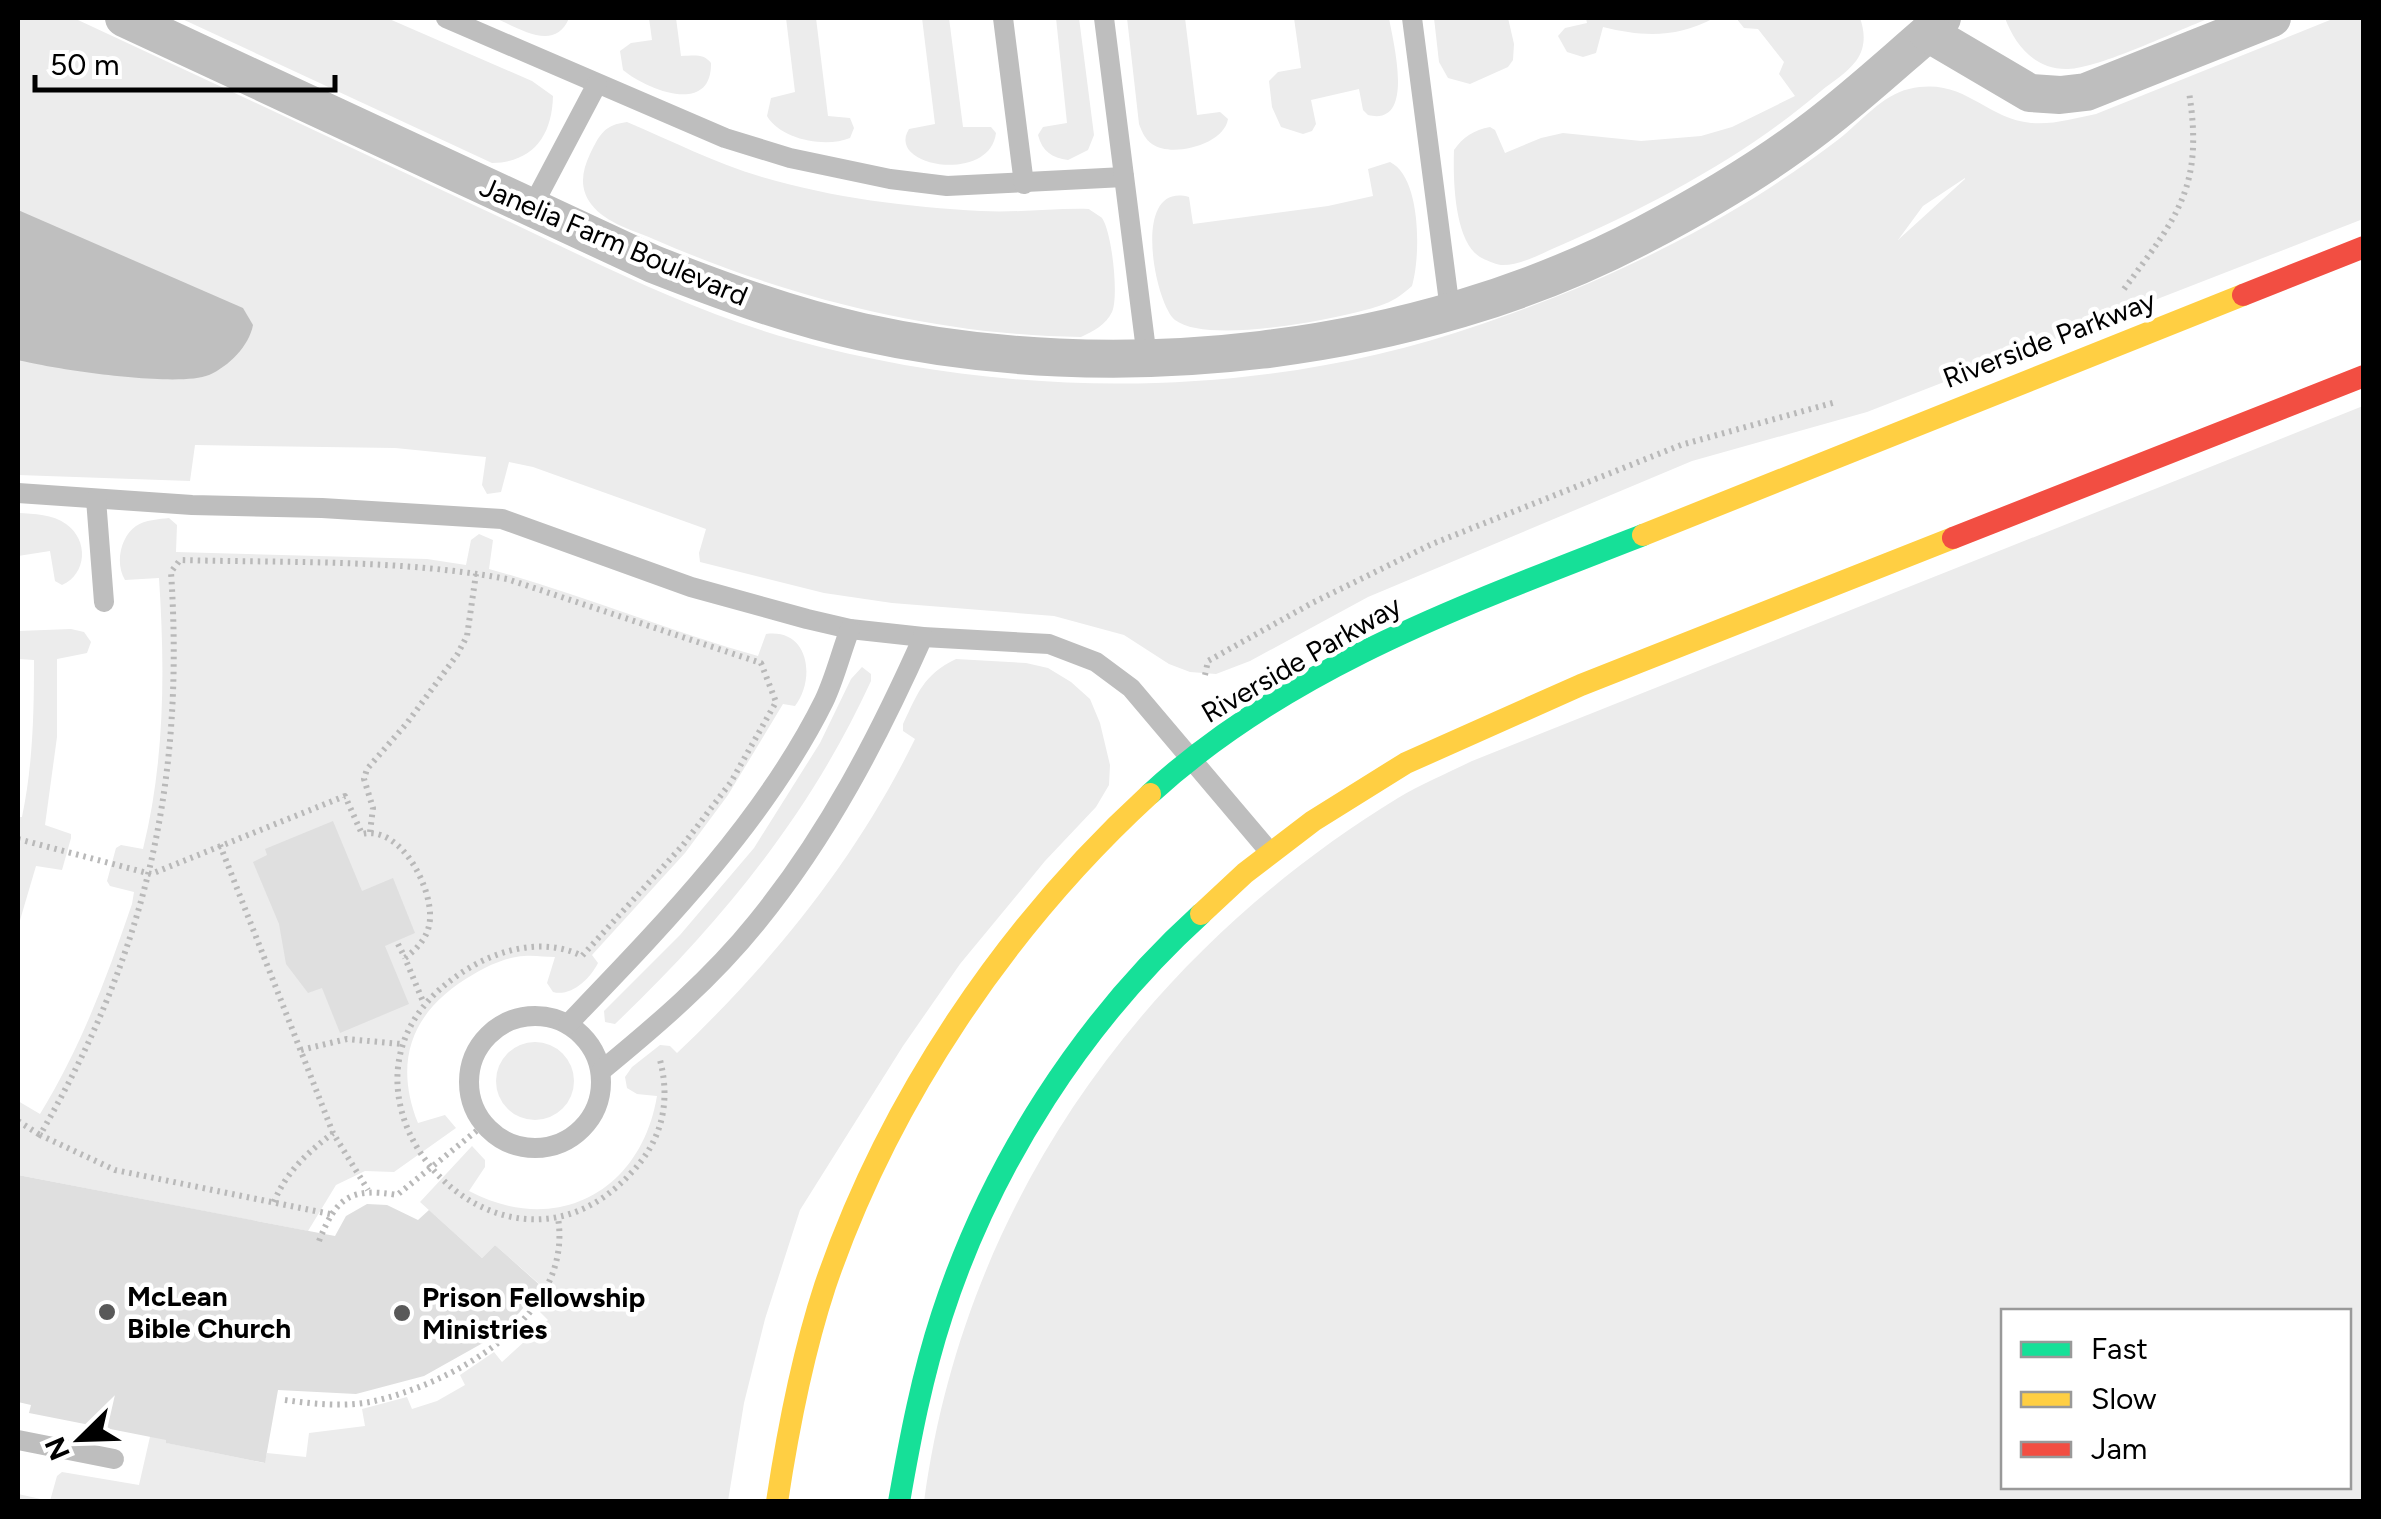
<svg xmlns="http://www.w3.org/2000/svg" width="2381" height="1519" font-family="Figtree,sans-serif">
<style>
.green{fill:#ececec;fill-rule:evenodd}
.water{fill:#bfbfbf}
.building{fill:#dfdfdf}
.lines{fill:none;stroke-linecap:round;stroke-linejoin:round}
.path{stroke:#b9b9b9;stroke-width:6;stroke-dasharray:2.5 5;stroke-linecap:butt}
.lane{stroke:#bebebe;stroke-width:20}
.street{stroke:#bebebe;stroke-width:38}
.fast{stroke:#16e098;stroke-width:22}
.slow{stroke:#ffcf43;stroke-width:22}
.jam{stroke:#f24e42;stroke-width:22}
.poi-dot{fill:#595959;stroke:#fff;stroke-width:4}
.labels{text-anchor:middle;dominant-baseline:central;stroke-width:9;stroke-linejoin:round;paint-order:stroke}
.street-label{font-size:28px;fill:#000;stroke:#fff}
.poi-label{font-size:28px;font-weight:bold;fill:#000;stroke:#fff;text-anchor:start}
</style>
<rect width="100%" height="100%" fill="#fff"/>
<g class="green">
<path d="M180 18H387L532 81 553 96C552 136 533 162 492 163Z"/>
<path d="M495 18H569C555 53 519 28 495 18Z"/>
<path d="M649 18H676L681 56C694 56 703 53 711 63 712 116 647 90 623 70L620 51 631 43 652 40Z"/>
<path d="M786 18H816L828 116 850 118 854 128 850 138C826 148 781 140 767 116L771 98 795 92Z"/>
<path d="M922 18H949L963 127H991L996 133C990 184 885 167 909 129L935 124Z"/>
<path d="M1056 18H1079L1094 135 1088 150 1068 160C1052 158 1042 151 1038 135L1043 127 1067 123Z"/>
<path d="M1127 18H1185L1197 115 1220 112 1228 119C1224 145 1171 158 1152 144 1145 139 1142 132 1139 124Z"/>
<path d="M1294 18H1389C1393 42 1416 127 1368 115L1363 110 1359 89 1311 100 1316 124 1312 131 1303 134 1281 127 1272 107 1269 81 1278 72 1301 68Z"/>
<path d="M1434 18H1508L1514 44 1513 60 1508 67 1470 84 1448 78 1439 62Z"/>
<path d="M1586 18H1714C1677 38 1643 37 1603 27L1596 53 1583 57 1567 52 1558 36 1565 28 1587 23Z"/>
<path d="M1736 18H1860C1865 32 1866 48 1856 61 1847 73 1832 82 1821 91 1745 156 1651 206 1559 246 1542 253 1520 266 1501 265 1494 264 1486 260 1480 257 1454 241 1453 178 1454 150 1463 137 1474 130 1490 127L1495 130 1505 153 1541 138 1563 133 1641 141 1701 136 1732 127 1795 96 1779 74 1784 62 1758 29 1744 28Z"/>
<path d="M2005 18H2210C2176 31 2100 68 2068 69 2035 70 2015 45 2005 18Z"/>
<path d="M2335 18H2363V219L1867 412 1692 461 1368 597 1250 661 1216 674 1190 672 1169 664 1124 635 1054 616 892 603 824 593 700 562 699 553 706 529 533 467 509 462 501 492 487 494 482 485 486 457 395 448 195 445 190 481 18 475V20H78C216 84 354 149 493 214 591 260 689 311 794 340 1015 401 1265 400 1482 324 1582 290 1679 246 1768 189 1792 173 1816 157 1839 139 1861 122 1882 95 1909 89 1964 76 1983 118 2031 123 2053 125 2075 118 2096 114ZM1965 178V179L1898 240 1923 206Z"/>
<path d="M627 122C672 141 715 163 762 177 833 198 908 207 981 211 1017 213 1053 208 1089 209 1090 210 1101 217 1102 218 1112 232 1119 297 1112 312 1106 325 1093 331 1081 337 936 335 790 298 658 241 636 231 606 224 591 204 579 188 582 171 590 154 600 134 604 125 627 122Z"/>
<path d="M1390 162C1421 177 1421 255 1412 286 1402 295 1392 302 1379 306 1340 319 1207 345 1175 320 1155 304 1130 181 1189 197L1193 224 1328 206 1373 196 1368 169Z"/>
<path d="M2363 406V1501L924 1502C964 1203 1143 954 1398 798 1421 784 1448 773 1472 761ZM2004 1312H2348V1486H2004Z"/>
<path d="M18 513C34 514 53 514 66 524 89 540 87 574 62 585L55 581 50 551 18 556Z"/>
<path d="M169 518 177 525 176 552 427 559 466 565 471 540 479 534 493 540 489 569C581 594 667 631 758 656L766 634C809 628 816 679 795 706L783 704 728 795 685 853 592 955 598 963C590 979 571 997 553 992L547 983 555 957C545 957 534 955 524 956 507 957 489 965 474 974 414 1008 392 1058 418 1123L445 1115 456 1128 394 1172 365 1171 336 1185 308 1231 18 1175V1101L40 1114C81 1047 107 977 132 904L134 892 110 886 107 881 116 848 121 845 143 849C165 760 165 669 159 578L125 580C115 564 120 537 136 526 145 520 159 519 169 518Z"/>
<path d="M71 629 84 632 91 642 87 653 57 659V737L45 825 71 834V838L62 870 36 866 18 927V817H22C33 764 34 713 34 660L18 659V631Z"/>
<path d="M956 659 1026 663 1048 668 1071 682 1090 699 1100 723 1110 765 1109 785 1096 807 1045 861 960 964 903 1046 800 1210 765 1319 744 1403 728 1501 18 1502V1494L50 1501 57 1476 62 1472 139 1485 152 1428 168 1432 167 1443 264 1463 267 1453 306 1457 309 1433 365 1426 362 1409 407 1397 412 1409 437 1401 465 1385 460 1375 494 1352 502 1362 548 1320 540 1312 553 1296 495 1245 482 1258 420 1202 472 1146 485 1160V1167L469 1191C556 1237 641 1192 657 1096L637 1094 627 1088 625 1077 632 1067 660 1045 670 1046 677 1053C774 961 856 859 915 739L903 731V724C918 693 923 675 956 659Z"/>
<path d="M862 667 871 674V681C810 814 721 923 615 1024L605 1022 604 1011 680 935 754 848 820 743 851 679Z"/>
<circle cx="535" cy="1081" r="39"/>
</g>
<path class="water" d="M18 210 243 308 253 325C249 346 229 366 209 375 177 388 53 369 18 360Z"/>
<g class="building">
<path d="M333 821 362 891 393 878 415 933 385 946 409 1004 340 1033 322 988 308 993 286 964 279 924 253 862 267 855 265 849Z"/>
<path d="M18 1175 335 1236 346 1216 367 1204 387 1205 418 1220 429 1210 482 1258 495 1245 541 1286 519 1313 490 1339 424 1376 356 1394 278 1390 265 1463 166 1443V1440L29 1413 31 1405 18 1402Z"/>
</g>
<g class="lines">
<g class="path">
<path d="M2124 289C2178 216 2204 186 2189 92"/>
<path d="M1205 675 1208 661 1312 603 1432 544 1681 445 1836 402"/>
<path d="M370 832 373 808 364 779 367 769 407 723 457 655 467 636 476 574"/>
<path d="M18 839 151 874 345 796 362 834C400 825 432 886 430 919 429 936 418 948 405 958L424 1004"/>
<path d="M220 845 333 1133 368 1190"/>
<path d="M398 944 405 958"/>
<path d="M301 1050 347 1039 401 1044"/>
<path d="M18 1121 40 1135"/>
<path d="M274 1202C286 1172 308 1152 333 1133"/>
<path d="M330 1214 115 1170 40 1135C146 952 185 783 171 572L180 560C289 563 400 559 507 579L761 663 776 702 731 782 683 845 582 956C540 935 489 952 454 978 298 1090 500 1318 632 1172 662 1140 671 1102 660 1060"/>
<path d="M319 1241C336 1198 350 1187 397 1195L485 1124"/>
<path d="M285 1400C313 1404 342 1407 370 1402 453 1384 574 1317 558 1218"/>
</g>
<g class="lane">
<path d="M446 18 725 138 790 158 890 179 947 186 1124 177"/>
<path d="M1003 18 1024 184"/>
<path d="M1104 18 1147 358"/>
<path d="M1412 18 1450 310"/>
<path d="M532 207 597 84"/>
<path d="M18 493 192 505 322 508 502 519 691 587 807 619 850 629 923 637 1049 644 1096 662 1131 688 1269 851"/>
<path d="M96 499 104 602"/>
<circle cx="535" cy="1082" r="66"/>
<path d="M568 1024C661 927 764 822 824 701 835 678 841 652 850 629"/>
<path d="M601 1071C657 1025 712 978 757 922 827 836 878 738 923 637"/>
<path d="M18 1440 114 1459"/>
</g>
<g class="street">
<path d="M124 18 653 264C722 291 790 316 862 332 1115 388 1414 356 1645 234 1704 203 1765 167 1818 126 1856 97 1892 64 1928 33L1942 18"/>
<path d="M1928 33 2030 93 2060 95 2086 92 2272 18"/>
</g>
<g class="fast">
<path d="M1150 794C1289 666 1470 603 1643 535"/>
<path d="M899 1502C910 1439 922 1376 942 1315 991 1164 1083 1021 1201 914"/>
</g>
<g class="slow">
<path d="M1643 535 2243 295"/>
<path d="M1201 914 1245 873 1313 821 1406 763 1581 685 1953 538"/>
<path d="M777 1502C788 1429 802 1356 825 1286 888 1101 1006 926 1150 794"/>
</g>
<g class="jam">
<path d="M2243 295 2364 247"/>
<path d="M1953 538 2364 376"/>
</g>
</g>
<g class="poi-dot">
<circle cx="107" cy="1312" r="10"/>
<circle cx="402" cy="1313" r="10"/>
</g>
<g class="labels">
<g class="street-label">
<text transform="translate(614 241) rotate(23)">Janelia Farm Boulevard</text>
<text transform="translate(2049 339) rotate(-21)">Riverside Parkway</text>
<text transform="translate(1301 659) rotate(-30)">Riverside Parkway</text>
</g>
<g class="poi-label">
<text x="127" y="1296">McLean<tspan x="127" dy="32">Bible Church</tspan></text>
<text x="422" y="1297">Prison Fellowship<tspan x="422" dy="32">Ministries</tspan></text>
</g>
</g>
<rect width="2381" height="1519" fill="none" stroke="#000000" stroke-width="40"/>
<rect x="2001" y="1309" width="350" height="180" fill="#ffffff" stroke="#999999" stroke-width="2.5"/>
<rect x="2021" y="1342" width="50" height="15" fill="#16e098" stroke="#999999" stroke-width="2.5"/>
<text x="2091" y="1359" font-size="30" fill="#000000">Fast</text>
<rect x="2021" y="1392" width="50" height="15" fill="#ffcf43" stroke="#999999" stroke-width="2.5"/>
<text x="2091" y="1409" font-size="30" fill="#000000">Slow</text>
<rect x="2021" y="1442" width="50" height="15" fill="#f24e42" stroke="#999999" stroke-width="2.5"/>
<text x="2091" y="1459" font-size="30" fill="#000000">Jam</text>
<g transform="translate(80 1439) rotate(247)" stroke="#ffffff" stroke-width="8" paint-order="stroke">
<path d="M0-8L18 38L0 25L-18 38Z" fill="#000000"/>
<text y="-15" font-size="28" font-weight="bold" text-anchor="middle" fill="#000000">N</text>
</g>
<path d="M35 75v15h300v-15" fill="none" stroke="#000000" stroke-width="5"/>
<text x="50" y="75" font-size="30" fill="#000000" stroke="#ffffff" stroke-width="8" paint-order="stroke">50 m</text>
</svg>
